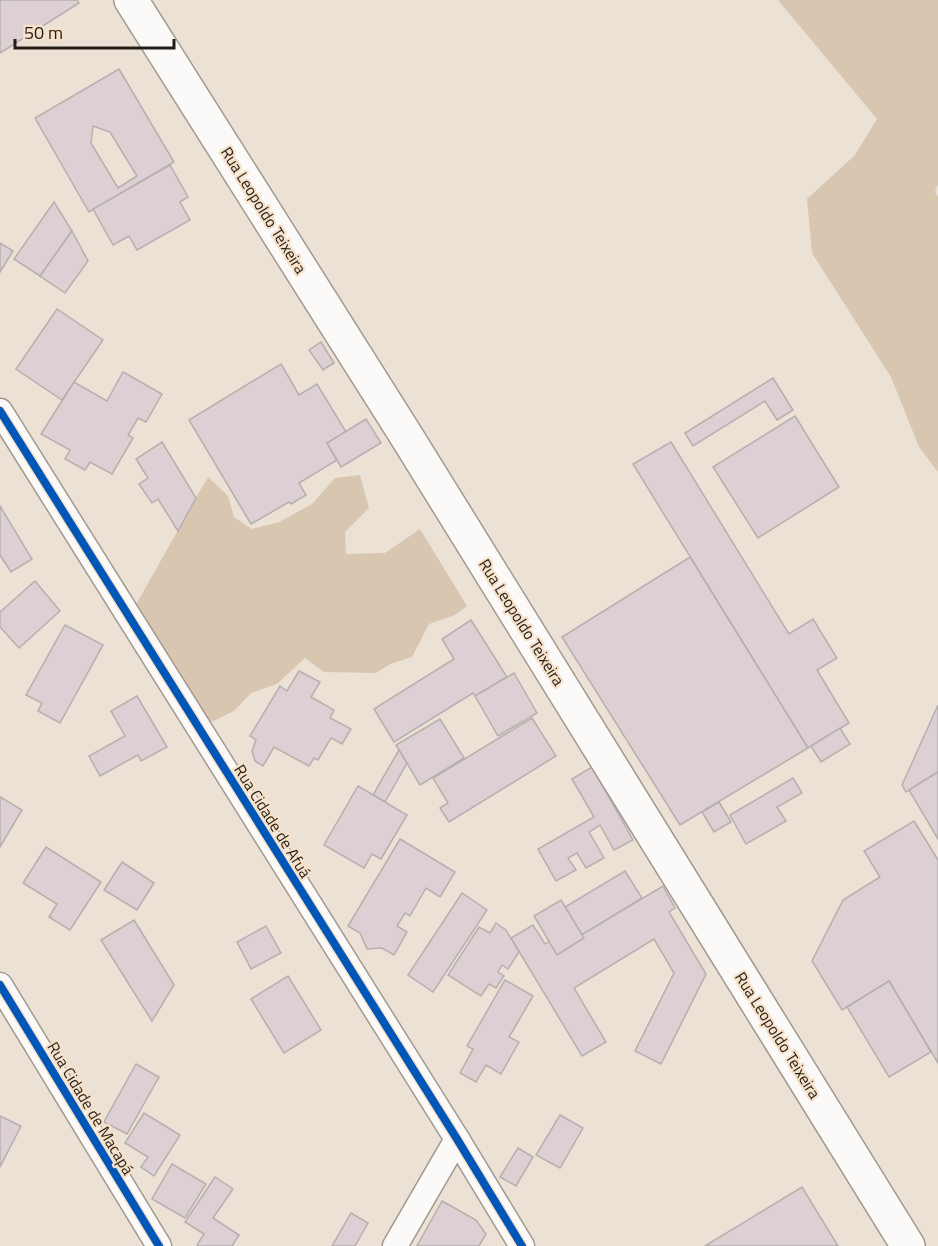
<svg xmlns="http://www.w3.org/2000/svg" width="938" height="1246" font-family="'Titillium Web',sans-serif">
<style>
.green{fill:#d8c6b1}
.building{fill:#dcd0d4;stroke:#b7aeae;stroke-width:1.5;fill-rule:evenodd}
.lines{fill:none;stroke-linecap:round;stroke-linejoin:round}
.street-casing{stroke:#a1998f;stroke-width:27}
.secondary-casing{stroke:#a1998f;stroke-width:36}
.street{stroke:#fcfaf9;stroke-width:24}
.secondary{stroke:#fcfaf9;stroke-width:33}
.cycleway-casing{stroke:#f6e2cb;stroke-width:11}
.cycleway{stroke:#0057b8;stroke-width:8}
.labels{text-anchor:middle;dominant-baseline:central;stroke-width:4.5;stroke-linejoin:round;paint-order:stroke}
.street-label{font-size:16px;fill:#251e16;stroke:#f6e2cb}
</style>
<rect width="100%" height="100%" fill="#ece1d5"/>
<g class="green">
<path d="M778 0H938V184L935 192 938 197V472L919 447 891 377 812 253 807 199 855 155 877 119Z"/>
<path d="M360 475 369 508 345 532 346 554 385 553 420 529 467 606 455 615 429 624 412 657 390 664 376 673 324 672 305 658 277 684 251 693 234 711 207 724 134 608 208 477 228 496 234 517 252 529 279 522 312 504 335 478Z"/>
</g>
<g class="building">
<path d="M0 0H77L79 3 0 53Z"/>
<path d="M119 69 174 162 89 212 35 118ZM93 126 110 132 137 176 118 188 91 143Z"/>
<path d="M170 165 188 197 180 202 190 220 137 250 129 236 113 245 93 209Z"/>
<path d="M54 202 72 231 40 276 14 259Z"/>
<path d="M72 231 88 261 65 293 40 276Z"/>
<path d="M0 243 13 251 0 272Z"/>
<path d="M57 309 103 340 62 400 16 369Z"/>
<path d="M321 342 334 363 323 370 309 350Z"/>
<path d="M281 364 299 395 317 384 346 432 327 443 337 460 299 483 306 495 291 504 289 502 251 524 189 420Z"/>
<path d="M123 372 162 394 146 422 138 418 128 435 133 438 112 474 90 462 85 470 65 459 70 450 41 434 74 382 107 401Z"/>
<path d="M773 378 793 410 777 420 765 401 693 446 685 433Z"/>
<path d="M795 416 839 487 758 538 713 467Z"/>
<path d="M366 419 381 443 341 467 327 443Z"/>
<path d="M162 442 196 498 178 531 158 499 152 503 139 484 148 478 136 459Z"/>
<path d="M671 442 789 634 813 619 837 658 817 670 849 723 808 748 633 464Z"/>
<path d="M0 506 32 559 11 572 0 555Z"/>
<path d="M690 557 808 748 680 825 562 637Z"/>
<path d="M35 581 60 611 19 648 0 627V612Z"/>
<path d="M471 620 507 677 475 696 473 693 394 742 374 709 454 659 442 639Z"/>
<path d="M65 625 103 645 60 723 38 711 42 703 26 695Z"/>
<path d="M299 671 320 682 311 697 334 710 330 718 351 729 342 744 331 738 318 760 314 758 309 766 274 747 263 766 255 761 252 751 256 740 250 736 280 686 287 691Z"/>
<path d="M514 673 537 713 498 736 475 696Z"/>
<path d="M137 696 167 747 141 761 138 755 100 776 89 756 125 736 111 711Z"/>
<path d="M938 705V772L906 792 902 785Z"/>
<path d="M532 718 556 756 449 822 440 808 448 803 433 778Z"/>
<path d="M440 719 464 758 420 785 396 745Z"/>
<path d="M840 728 850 744 821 762 811 746Z"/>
<path d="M399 750 407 763 385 802 373 795Z"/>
<path d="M592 767 633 840 614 850 600 825 589 832 604 858 586 868 577 853 568 858 576 870 556 881 538 849 594 817 572 779Z"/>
<path d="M938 772V839L909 790Z"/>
<path d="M793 778 802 793 777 807 786 821 746 844 730 815Z"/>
<path d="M358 786 407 815 381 859 372 854 364 868 324 845Z"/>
<path d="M0 797 22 810 0 847Z"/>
<path d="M719 802 731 822 714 832 702 812Z"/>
<path d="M914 821 938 860V1063L889 981 842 1010 812 961 843 900 880 877 864 851Z"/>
<path d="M400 839 455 872 440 897 426 888 410 916 405 913 397 926 407 932 394 955 382 948 367 949 360 933 348 926Z"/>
<path d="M46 847 101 882 70 930 49 917 57 904 23 883Z"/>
<path d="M122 862 154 883 137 910 104 890Z"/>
<path d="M625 871 642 898 582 935 565 907Z"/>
<path d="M663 886 675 908 669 912 706 974 661 1064 635 1051 674 973 654 939 574 988 606 1042 582 1056 511 938 533 925 545 944 552 939 558 949Z"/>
<path d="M462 893 487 910 433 992 408 975Z"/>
<path d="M561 900 584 938 557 955 534 916Z"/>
<path d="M134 920 174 985 152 1021 101 940Z"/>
<path d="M496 923 506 930 519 952 508 969 502 965 498 972 504 976 496 988 489 984 481 996 448 975 479 927 490 933Z"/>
<path d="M266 926 281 953 251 969 237 942Z"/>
<path d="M288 976 321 1030 284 1053 251 999Z"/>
<path d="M505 980 533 996 509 1037 519 1042 501 1074 486 1065 476 1082 460 1073 473 1049 467 1046Z"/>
<path d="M889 981 931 1052 889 1077 847 1007Z"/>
<path d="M136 1064 159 1077 127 1134 104 1122Z"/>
<path d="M144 1113 180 1135 154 1176 141 1167 148 1157 125 1143Z"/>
<path d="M560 1115 583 1128 560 1168 536 1155Z"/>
<path d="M0 1116 21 1126 0 1167Z"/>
<path d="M518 1148 533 1157 516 1186 500 1177Z"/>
<path d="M172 1164 206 1184 185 1218 152 1199Z"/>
<path d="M215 1177 233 1189 213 1218 239 1235 232 1246H198L197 1245 204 1234 185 1222Z"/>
<path d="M802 1187 838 1246H705Z"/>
<path d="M442 1201 476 1220 486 1234 479 1246H417Z"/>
<path d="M351 1213 368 1223 355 1246H332Z"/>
</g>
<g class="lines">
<defs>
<g id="street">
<path d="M0 411 457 1139 522 1246"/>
<path d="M0 985 159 1246"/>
<path d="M395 1246 457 1139"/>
</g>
<path id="secondary" d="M131 0 407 437 908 1246"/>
</defs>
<use href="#street" class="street-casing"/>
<use href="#secondary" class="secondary-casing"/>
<use href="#street" class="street"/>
<use href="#secondary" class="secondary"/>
<defs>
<g id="cycleway">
<path d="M0 411 457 1139 522 1246"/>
<path d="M0 985 159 1246"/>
</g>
</defs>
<use href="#cycleway" class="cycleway-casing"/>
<use href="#cycleway" class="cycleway"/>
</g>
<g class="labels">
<g class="street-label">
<text transform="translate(264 210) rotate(58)">Rua Leopoldo Teixeira</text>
<text transform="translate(522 622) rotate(58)">Rua Leopoldo Teixeira</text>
<text transform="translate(273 821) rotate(58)">Rua Cidade de Afuá</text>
<text transform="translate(778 1035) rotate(58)">Rua Leopoldo Teixeira</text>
<text transform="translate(91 1108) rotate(59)">Rua Cidade de Macapá</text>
</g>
</g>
<path d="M15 39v9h159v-9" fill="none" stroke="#251e16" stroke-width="3"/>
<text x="24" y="39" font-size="18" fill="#251e16" stroke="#f6e2cb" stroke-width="4.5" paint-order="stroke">50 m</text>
</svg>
